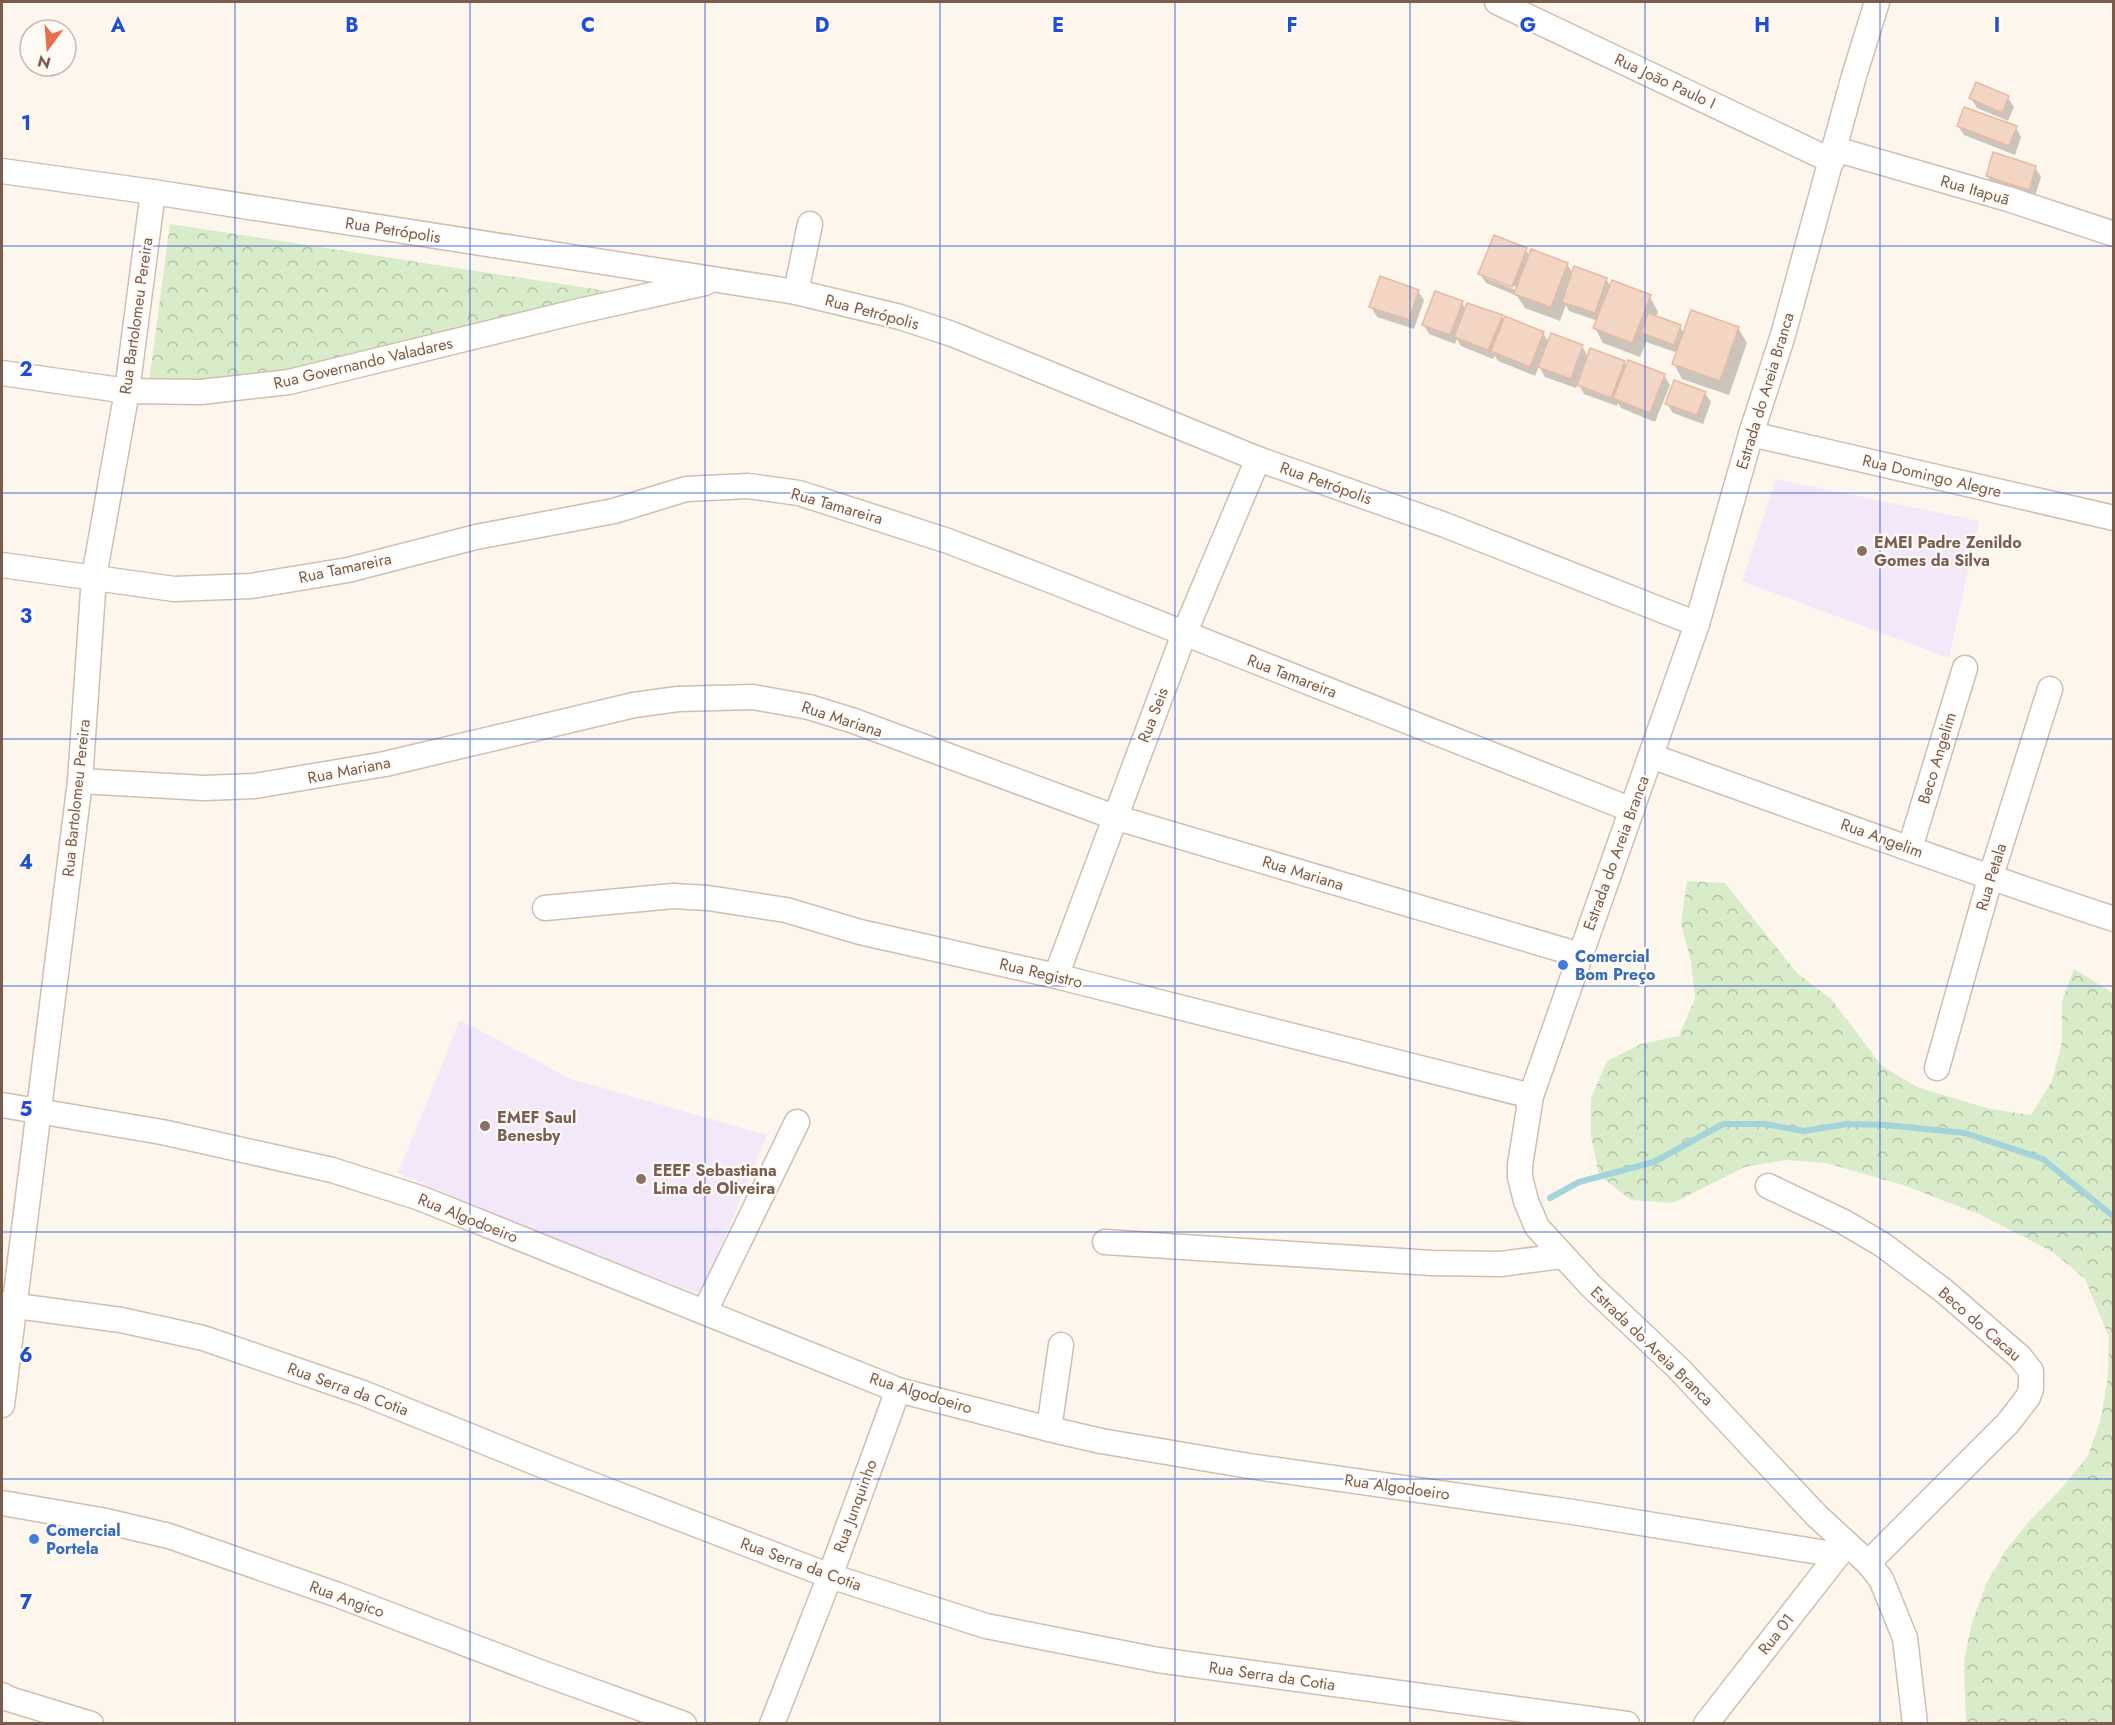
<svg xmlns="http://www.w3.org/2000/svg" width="2115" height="1725" font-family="Jost,sans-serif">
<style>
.education{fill:#f3e8fa}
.forest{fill:url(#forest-crowns)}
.shadow{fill:#0003;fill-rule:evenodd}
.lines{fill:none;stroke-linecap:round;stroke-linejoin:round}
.stream{stroke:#a5d3da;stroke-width:6}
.building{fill:#f3d5c3;stroke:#e6bba3;stroke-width:1.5}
.street-casing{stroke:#d1beb0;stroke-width:27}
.street{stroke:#fff;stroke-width:24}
.grid{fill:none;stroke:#1d4ed8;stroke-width:1.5;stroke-opacity:0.55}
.education-dot{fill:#8d6e63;stroke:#fffaf3;stroke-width:2}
.shop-dot{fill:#3f7fe0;stroke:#fffaf3;stroke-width:2}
.labels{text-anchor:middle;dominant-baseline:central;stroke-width:4.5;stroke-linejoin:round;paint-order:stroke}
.street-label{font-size:16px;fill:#7a5c4d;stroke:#fffaf3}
.education-label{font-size:16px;font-weight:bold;fill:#785e54;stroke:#fffaf3;text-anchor:start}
.shop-label{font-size:16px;font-weight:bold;fill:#366cbe;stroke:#fffaf3;text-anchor:start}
.grid-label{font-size:20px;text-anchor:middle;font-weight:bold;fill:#1d4ed8;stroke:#fffaf3;stroke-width:4.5;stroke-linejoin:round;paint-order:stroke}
</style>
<defs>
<pattern id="forest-crowns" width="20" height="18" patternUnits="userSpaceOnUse" patternTransform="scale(1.5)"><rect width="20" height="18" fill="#d8ecc9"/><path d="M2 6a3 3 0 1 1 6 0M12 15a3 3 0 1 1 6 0" fill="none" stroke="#b4c2a5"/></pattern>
</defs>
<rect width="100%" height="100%" fill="#fdf6ec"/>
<g class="education">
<path d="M1776 479 1979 521 1949 658 1742 581Z"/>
<path d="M460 1020 571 1079 767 1135 701 1295 516 1223 398 1173Z"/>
</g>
<g class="forest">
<path d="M170 224 672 301 147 397Z"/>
<path d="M1687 881 1725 883 1797 973 1831 999 1882 1066 1917 1087 1990 1109 2031 1115 2052 1081 2062 1042V1001L2074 969 2113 993V1723H1966L1964 1660 1972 1623 1986 1584 2006 1550 2031 1519 2058 1492 2088 1456 2101 1418 2108 1376 2109 1337 2085 1279 2053 1252 1981 1215 1903 1185 1826 1163 1785 1160 1745 1167 1673 1203 1631 1200 1599 1175 1591 1136V1098L1607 1061 1641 1044 1679 1036 1695 999 1691 961 1681 924Z"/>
</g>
<g class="shadow">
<path d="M1971 98H2008L2014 107 2008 121 1977 108Z"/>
<path d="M1958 126 2016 128 2021 137 2015 155 1964 135Z"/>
<path d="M2035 167 2041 177 2034 199 1993 186 1987 176Z"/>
<path d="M1526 250 1530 257 1567 264 1573 274 1606 279 1611 287 1650 297 1658 312 1656 317 1680 326 1684 334 1738 328 1747 343 1729 395 1682 379 1674 364 1678 353 1646 342 1640 357 1603 343 1595 328 1598 321 1569 311 1566 305 1560 321 1525 308 1517 296 1486 283 1480 274ZM1486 275 1519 288 1518 291 1486 278Z"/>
<path d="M1418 291 1424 300 1414 329 1377 317 1371 307Z"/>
<path d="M1462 303 1466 310 1502 317 1504 322 1543 333 1549 343 1582 346 1588 357 1624 362 1627 367 1664 375 1670 385 1655 422 1621 408 1618 403 1617 406 1584 394 1578 383 1576 388 1545 377 1539 366 1535 376 1498 361 1495 356 1493 359 1461 346 1457 339 1455 344 1429 334 1424 325Z"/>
<path d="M1705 393 1711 402 1703 424 1673 413 1667 404Z"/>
</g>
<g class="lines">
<path class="stream" d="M1550 1198 1579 1182 1654 1162 1723 1124H1764L1804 1131 1847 1124 1886 1125 1965 1133 2043 1159 2114 1217"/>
</g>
<g class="building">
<path d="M1976 82 2009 96 2002 113 1969 98Z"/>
<path d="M1964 107 2017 126 2009 146 1957 126Z"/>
<path d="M1993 152 2036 166 2029 190 1986 176Z"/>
<path d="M1494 235 1527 248 1512 287 1478 274Z"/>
<path d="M1531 249 1568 263 1551 307 1514 294Z"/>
<path d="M1574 266 1607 278 1595 313 1562 302Z"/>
<path d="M1380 276 1419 290 1409 320 1369 307Z"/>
<path d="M1612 280 1651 295 1632 343 1593 328Z"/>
<path d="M1435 291 1463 301 1450 335 1422 325Z"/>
<path d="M1467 303 1503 315 1488 350 1454 337Z"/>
<path d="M1691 310 1739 327 1720 381 1672 364Z"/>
<path d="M1648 313 1681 325 1674 345 1641 333Z"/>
<path d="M1505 316 1544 332 1530 367 1491 351Z"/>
<path d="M1551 333 1583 345 1571 379 1538 367Z"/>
<path d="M1590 348 1625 361 1611 398 1577 385Z"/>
<path d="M1628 360 1665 374 1650 413 1613 398Z"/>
<path d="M1674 380 1706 392 1697 415 1665 404Z"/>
</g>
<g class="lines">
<defs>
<g id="street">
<path d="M1497 2 1832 161"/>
<path d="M1877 2 1854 76 1783 335 1751 434 1697 624 1531 1096 1520 1165V1177L1526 1201 1537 1227 1591 1286 1679 1369 1816 1515 1868 1563 1881 1579 1905 1638 1915 1724"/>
<path d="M1835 149 2008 199 2114 234"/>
<path d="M2 171 153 192 796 292 900 317 952 334 1258 459 1445 525 1697 624"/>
<path d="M796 292 810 224"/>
<path d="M2 373 127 391 201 392 289 382 575 312 705 283"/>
<path d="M1751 434 2114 518"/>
<path d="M2 565 174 589 251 586 348 570 476 537 614 511 686 489 748 486 799 493 948 541 1042 577 1632 810"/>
<path d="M1651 756C1805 811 1958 868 2114 919"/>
<path d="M80 781 204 788 255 786 385 764 634 705 678 699 753 697 809 707 854 721 1114 817 1580 955"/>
<path d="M1910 848 1965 668"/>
<path d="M545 908 673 896 708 898 786 910 860 932 1056 976 1531 1096"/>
<path d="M1056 976 1184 634 1258 459"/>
<path d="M1937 1068 1990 879 2050 689"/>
<path d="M2 1105 162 1132 332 1170 420 1198 898 1390 1049 1429 1101 1441 1249 1466 1573 1512 1838 1555"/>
<path d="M1768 1186 1844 1222 1883 1245 1944 1291 2020 1357 2031 1371V1389L2028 1397 2008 1423 1868 1563"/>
<path d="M1105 1242 1432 1263 1501 1264 1562 1256"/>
<path d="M2 1304 121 1320 203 1338 363 1393 549 1468 830 1576 986 1626 1158 1660 1627 1724"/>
<path d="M705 1311 797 1122"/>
<path d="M2 1405 80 781 94 577 127 391 153 192"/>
<path d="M1049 1429 1061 1345"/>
<path d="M2 1503 101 1520 169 1536 338 1595 537 1671 684 1724"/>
<path d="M2 1695 9 1699 91 1724"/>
<path d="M772 1724 830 1576 898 1390"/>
<path d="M1706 1724 1845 1546"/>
</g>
</defs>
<use href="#street" class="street-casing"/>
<use href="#street" class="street"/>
</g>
<path class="grid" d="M235 2V1724M470 2V1724M705 2V1724M940 2V1724M1175 2V1724M1410 2V1724M1645 2V1724M1880 2V1724M2 246H2114M2 493H2114M2 739H2114M2 986H2114M2 1232H2114M2 1479H2114"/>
<g class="education-dot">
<circle cx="1862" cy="551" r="6"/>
<circle cx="485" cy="1126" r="6"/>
<circle cx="641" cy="1179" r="6"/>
</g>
<g class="shop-dot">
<circle cx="1563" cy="965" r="6"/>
<circle cx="34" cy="1539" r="6"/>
</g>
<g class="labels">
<g class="street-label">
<text transform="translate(1665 81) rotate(25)">Rua João Paulo I</text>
<text transform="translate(1975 190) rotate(16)">Rua Itapuã</text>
<text transform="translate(393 230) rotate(9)">Rua Petrópolis</text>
<text transform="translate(872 312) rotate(15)">Rua Petrópolis</text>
<text transform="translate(136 316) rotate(-82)">Rua Bartolomeu Pereira</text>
<text transform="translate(363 363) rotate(-13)">Rua Governando Valadares</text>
<text transform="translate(1765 391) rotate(-73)">Estrada do Areia Branca</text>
<text transform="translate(1932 476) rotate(13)">Rua Domingo Alegre</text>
<text transform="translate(1326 483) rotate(20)">Rua Petrópolis</text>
<text transform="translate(837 506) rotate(16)">Rua Tamareira</text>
<text transform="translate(345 568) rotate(-12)">Rua Tamareira</text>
<text transform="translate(1292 676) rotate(21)">Rua Tamareira</text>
<text transform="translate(1153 715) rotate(-69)">Rua Seis</text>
<text transform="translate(842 719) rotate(18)">Rua Mariana</text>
<text transform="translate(1937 758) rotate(-73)">Beco Angelim</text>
<text transform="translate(349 770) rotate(-11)">Rua Mariana</text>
<text transform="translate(76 798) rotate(-84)">Rua Bartolomeu Pereira</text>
<text transform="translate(1882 838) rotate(20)">Rua Angelim</text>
<text transform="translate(1616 853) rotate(-70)">Estrada do Areia Branca</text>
<text transform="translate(1303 873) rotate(17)">Rua Mariana</text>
<text transform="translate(1991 877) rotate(-73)">Rua Petala</text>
<text transform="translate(1041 973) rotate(13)">Rua Registro</text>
<text transform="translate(468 1218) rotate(22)">Rua Algodoeiro</text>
<text transform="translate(1980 1324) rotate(41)">Beco do Cacau</text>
<text transform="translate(1652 1346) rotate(44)">Estrada do Areia Branca</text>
<text transform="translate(348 1389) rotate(20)">Rua Serra da Cotia</text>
<text transform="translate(921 1393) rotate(17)">Rua Algodoeiro</text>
<text transform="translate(1397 1487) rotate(8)">Rua Algodoeiro</text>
<text transform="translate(855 1506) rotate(-70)">Rua Junquinho</text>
<text transform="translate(801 1564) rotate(20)">Rua Serra da Cotia</text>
<text transform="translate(347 1599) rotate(20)">Rua Angico</text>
<text transform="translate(1776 1634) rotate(-52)">Rua 01</text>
<text transform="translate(1272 1676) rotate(8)">Rua Serra da Cotia</text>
</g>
<g class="education-label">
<text x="1874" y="542">EMEI Padre Zenildo<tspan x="1874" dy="18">Gomes da Silva</tspan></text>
<text x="497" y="1117">EMEF Saul<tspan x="497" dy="18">Benesby</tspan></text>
<text x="653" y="1170">EEEF Sebastiana<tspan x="653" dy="18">Lima de Oliveira</tspan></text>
</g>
<g class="shop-label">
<text x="1575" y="956">Comercial<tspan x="1575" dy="18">Bom Preço</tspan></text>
<text x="46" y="1530">Comercial<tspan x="46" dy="18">Portela</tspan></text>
</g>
</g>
<g class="grid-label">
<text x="118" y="32">A</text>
<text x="352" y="32">B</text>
<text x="588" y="32">C</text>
<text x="822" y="32">D</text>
<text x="1058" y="32">E</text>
<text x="1292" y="32">F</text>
<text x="1528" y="32">G</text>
<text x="1762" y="32">H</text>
<text x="1997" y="32">I</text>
<text x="26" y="130">1</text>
<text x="26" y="376">2</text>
<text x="26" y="623">3</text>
<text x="26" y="869">4</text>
<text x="26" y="1116">5</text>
<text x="26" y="1362">6</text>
<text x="26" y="1609">7</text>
</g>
<rect width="2115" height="1725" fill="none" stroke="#7a5c4d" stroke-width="6"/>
<g transform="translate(48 48) rotate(196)"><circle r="28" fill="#fffaf3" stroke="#cabbb1" stroke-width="1.5"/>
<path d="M0-4.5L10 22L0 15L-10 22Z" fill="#e76f51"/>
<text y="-9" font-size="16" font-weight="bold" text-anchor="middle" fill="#7a5c4d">N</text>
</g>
</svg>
